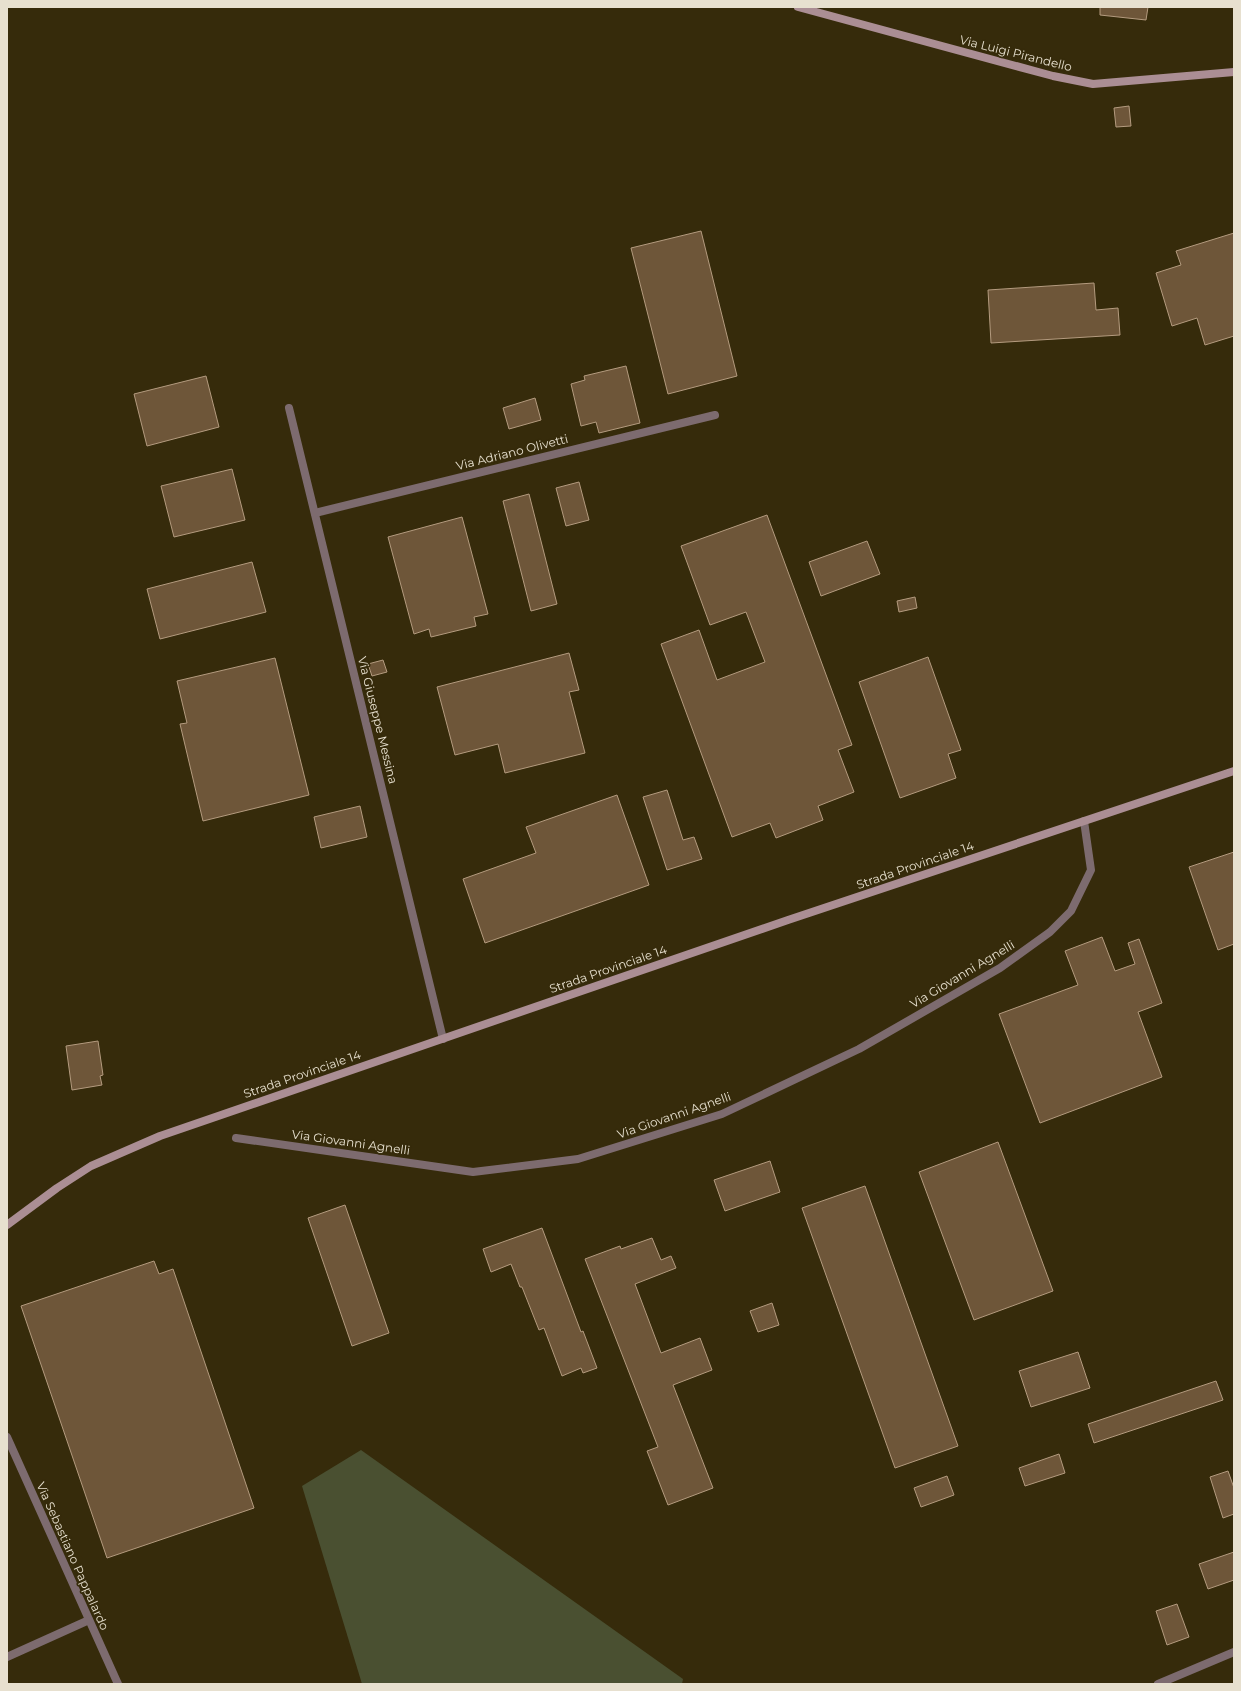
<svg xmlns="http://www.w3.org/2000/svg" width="1241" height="1691" font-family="Montserrat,sans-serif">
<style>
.green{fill:#4a5031}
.building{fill:#6e5639;stroke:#b49b7f}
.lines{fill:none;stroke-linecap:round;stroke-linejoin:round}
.street{stroke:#7d6b6f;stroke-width:8}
.secondary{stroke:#ab8e94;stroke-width:8}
.labels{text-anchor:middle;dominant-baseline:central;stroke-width:3.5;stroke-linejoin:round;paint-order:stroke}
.street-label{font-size:12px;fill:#e7e0cf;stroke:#362b0b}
</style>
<rect width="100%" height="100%" fill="#362b0b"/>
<path class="green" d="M361 1450 683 1679 682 1684H362L302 1486Z"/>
<g class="building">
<path d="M1100 7H1148L1146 20 1100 15Z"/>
<path d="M1129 106 1131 126 1116 127 1114 108Z"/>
<path d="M701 231 737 376 668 394 631 248Z"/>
<path d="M1234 233V336L1205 345 1197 318 1172 326 1156 273 1181 265 1176 251Z"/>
<path d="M1094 283 1096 310 1118 308 1120 335 991 343 988 290Z"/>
<path d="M626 366 640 423 599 433 596 422 581 426 571 384 585 380 584 376Z"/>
<path d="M206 376 219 427 147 446 134 394Z"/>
<path d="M535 398 541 420 509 429 503 408Z"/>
<path d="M232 469 245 520 174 537 161 486Z"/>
<path d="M579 482 589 520 566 526 556 488Z"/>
<path d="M529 494 557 604 531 611 503 501Z"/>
<path d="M767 515 852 745 838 750 854 792 818 806 823 820 776 838 770 823 732 837 661 644 699 630 717 680 765 662 746 612 710 625 681 546Z"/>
<path d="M462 517 488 614 474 617 476 626 431 637 429 629 414 634 388 537Z"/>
<path d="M867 541 880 574 821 596 809 562Z"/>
<path d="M252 562 266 612 160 639 147 589Z"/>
<path d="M915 597 917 608 899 612 897 601Z"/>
<path d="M569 653 579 690 569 692 585 753 505 773 498 744 455 755 437 687Z"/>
<path d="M928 657 961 750 948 754 956 778 900 798 859 682Z"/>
<path d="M275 658 309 795 203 821 180 724 187 723 177 681Z"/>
<path d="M383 660 387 672 372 676 368 664Z"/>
<path d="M667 790 683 840 694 837 702 859 667 870 643 797Z"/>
<path d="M617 795 649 885 485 943 463 879 536 853 526 827Z"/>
<path d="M360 806 367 837 321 848 314 817Z"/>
<path d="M1234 852V944L1218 950 1189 867Z"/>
<path d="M1102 937 1115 971 1135 964 1128 943 1139 939 1162 1003 1138 1012 1162 1077 1040 1123 999 1014 1078 985 1065 951Z"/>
<path d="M98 1041 103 1075 100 1076 102 1085 72 1090 66 1046Z"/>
<path d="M998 1142 1053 1291 974 1320 919 1172Z"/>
<path d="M770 1161 780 1192 725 1211 714 1180Z"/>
<path d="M865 1186 958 1446 895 1468 802 1208Z"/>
<path d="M345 1205 389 1333 352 1346 308 1218Z"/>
<path d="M542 1228 581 1332 583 1331 597 1368 583 1373 581 1368 562 1376 544 1328 539 1330 522 1287H520L511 1264 491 1272 483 1249Z"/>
<path d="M652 1238 661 1260 671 1256 676 1268 635 1284 661 1353 700 1338 712 1370 673 1385 713 1488 668 1505 647 1451 658 1447 585 1259 620 1246 621 1249Z"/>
<path d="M154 1261 159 1274 173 1269 254 1508 107 1558 21 1306Z"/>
<path d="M772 1303 779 1325 758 1332 750 1311Z"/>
<path d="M1078 1352 1090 1388 1031 1407 1019 1371Z"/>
<path d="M1216 1381 1223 1400 1094 1443 1088 1424Z"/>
<path d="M1059 1454 1065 1473 1025 1486 1019 1468Z"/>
<path d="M1228 1471 1234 1488V1514L1223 1518 1210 1477Z"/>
<path d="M947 1476 954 1495 921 1507 914 1488Z"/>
<path d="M1234 1552V1580L1208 1589 1199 1564Z"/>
<path d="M1177 1604 1189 1637 1167 1645 1156 1611Z"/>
</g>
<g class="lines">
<g class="street">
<path d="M289 408 443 1039"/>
<path d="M315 513 715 415"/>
<path d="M236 1138 473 1172 578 1159 722 1114 859 1049 1000 968 1050 932 1071 911 1091 870 1084 821"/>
<path d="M7 1437 118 1684"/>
<path d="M7 1657 89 1620"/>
<path d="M1158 1684 1234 1652"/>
</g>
<g class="secondary">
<path d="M798 7 1053 76 1093 84 1234 72"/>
<path d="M7 1225 57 1188 91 1166 160 1136 788 920 1234 771"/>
</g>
</g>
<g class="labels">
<g class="street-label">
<text transform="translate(1016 53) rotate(14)">Via Luigi Pirandello</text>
<text transform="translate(512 452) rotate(-14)">Via Adriano Olivetti</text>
<text transform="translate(378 720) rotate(76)">Via Giuseppe Messina</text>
<text transform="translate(915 865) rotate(-19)">Strada Provinciale 14</text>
<text transform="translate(608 969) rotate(-19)">Strada Provinciale 14</text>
<text transform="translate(962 974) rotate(-31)">Via Giovanni Agnelli</text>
<text transform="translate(302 1074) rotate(-19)">Strada Provinciale 14</text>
<text transform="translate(674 1115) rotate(-19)">Via Giovanni Agnelli</text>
<text transform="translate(351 1142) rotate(8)">Via Giovanni Agnelli</text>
<text transform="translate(73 1556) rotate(66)">Via Sebastiano Pappalardo</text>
</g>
</g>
<rect width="1241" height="1691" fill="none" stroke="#e7e0cf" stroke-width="16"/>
</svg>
